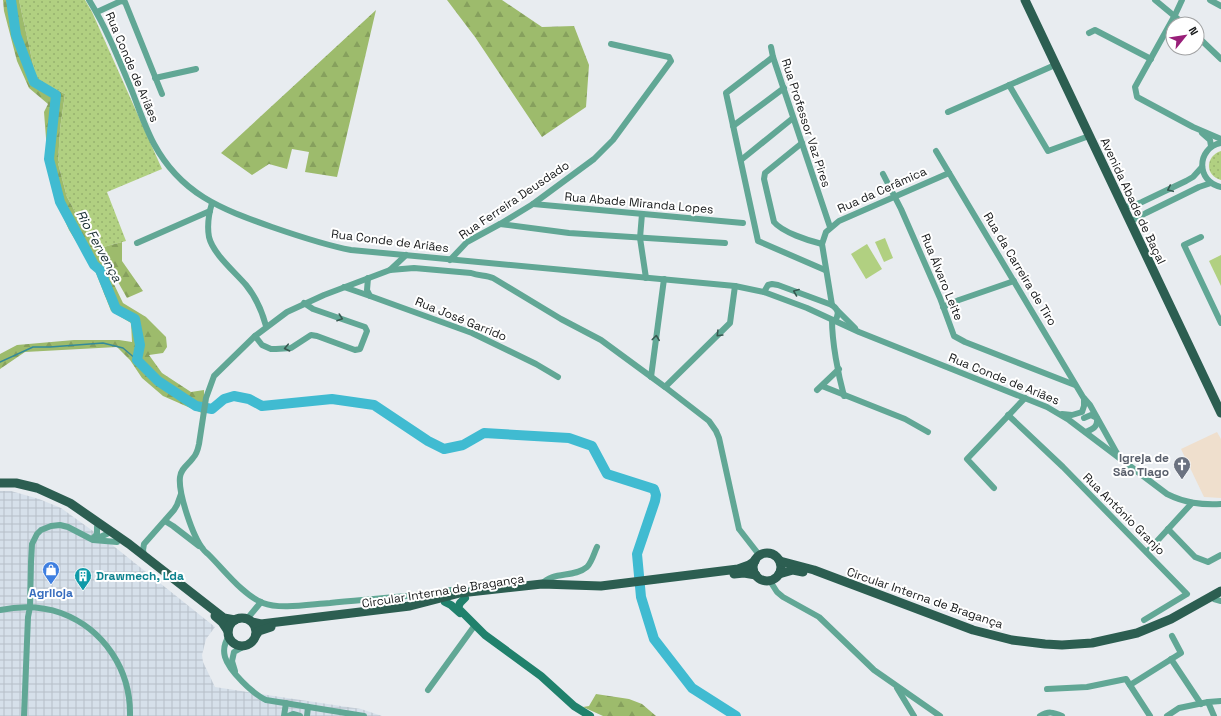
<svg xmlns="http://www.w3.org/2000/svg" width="1221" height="716" font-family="'Space Grotesk',sans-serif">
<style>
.industrial{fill:url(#industrial-grid)}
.education{fill:#efdfcd}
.grass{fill:url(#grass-dots)}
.forest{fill:url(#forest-firs)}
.green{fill:#b1d081}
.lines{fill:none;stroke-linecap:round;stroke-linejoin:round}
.stream{stroke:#338a9a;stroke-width:1.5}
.river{stroke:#40bbd1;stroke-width:10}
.street{stroke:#61a795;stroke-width:6}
.secondary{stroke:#20816c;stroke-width:8}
.primary{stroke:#2c5e51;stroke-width:9}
.oneway{stroke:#375850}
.labels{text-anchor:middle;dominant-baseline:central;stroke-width:4;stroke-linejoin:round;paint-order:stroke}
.street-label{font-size:12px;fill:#151718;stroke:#fff}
.worship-label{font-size:12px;font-weight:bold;fill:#5b616d;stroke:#fff;text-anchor:end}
.culture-label{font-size:12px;font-weight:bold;fill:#0d838f;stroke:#fff;text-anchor:start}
.shop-label{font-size:12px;font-weight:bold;fill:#366cbe;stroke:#fff}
.water-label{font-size:13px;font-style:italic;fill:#192e32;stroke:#fff}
</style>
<defs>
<pattern id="industrial-grid" width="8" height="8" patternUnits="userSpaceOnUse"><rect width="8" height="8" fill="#d6e0ea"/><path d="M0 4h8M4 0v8" fill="none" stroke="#b7bfc8"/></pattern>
<pattern id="grass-dots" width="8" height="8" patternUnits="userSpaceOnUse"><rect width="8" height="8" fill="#b1d081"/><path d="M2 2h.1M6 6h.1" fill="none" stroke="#97b26f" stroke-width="1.8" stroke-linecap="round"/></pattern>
<pattern id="forest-firs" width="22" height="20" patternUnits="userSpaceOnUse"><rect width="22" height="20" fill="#9dbb6c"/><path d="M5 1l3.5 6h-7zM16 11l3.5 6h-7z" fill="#86a05d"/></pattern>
</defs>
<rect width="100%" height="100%" fill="#e8ecf0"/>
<path class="industrial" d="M0 491H11L39 499 61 508 111 544 215 627 206 639 202 655 203 662 215 687 361 709 382 716H0Z"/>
<path class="education" d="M1217 432 1221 439V498L1204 497 1181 449Z"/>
<g class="grass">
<path d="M19 0H85L92 12 162 169 107 192 126 241 96 249 67 197 58 163 60 129 65 94 41 82 36 78Z"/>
<path d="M1221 151V180C1205 176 1205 156 1221 151Z"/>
</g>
<g class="forest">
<path d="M3 0H19L36 78 41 82 65 94 60 129 58 163 67 197 96 249 122 242V261L143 291 127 298 113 273 110 276 123 303 146 317 166 337 167 347 163 353 149 355 162 373 191 392 204 390V414L163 396 142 378 130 360 117 347 25 352 0 369V354L17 345 74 340H119L132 342 131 323 111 311 96 273 69 230 54 196 48 164 44 112 48 104 29 88 17 61 4 11Z"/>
<path d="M447 0H502L542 27 574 26 589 65 586 107 542 137 475 37Z"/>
<path d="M376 10 337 177 305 172 309 152 292 149 287 169 269 164 252 175 221 153Z"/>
<path d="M596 694 629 699 642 704 656 716H603L583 707 589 706Z"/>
</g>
<g class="green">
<path d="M885 238 893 258 884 262 875 242Z"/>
<path d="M867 244 882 269 866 279 851 254Z"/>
<path d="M1221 255V286L1209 261Z"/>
</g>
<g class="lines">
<path class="stream" d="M0 362 33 347H50L103 343 123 348 137 360"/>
<path class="river" d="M11 0 16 35 34 82 56 95 49 159 60 202 94 265 100 270 116 309 135 319 140 345 137 360 158 381 196 406 212 409 224 399 234 396 249 399 262 406 332 399 374 405 428 441 444 449 463 445 484 433 569 438 592 446 607 474 654 489 656 495 655 501 637 554 641 597 654 639 692 688 736 716"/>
<g class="street">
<path d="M89 0C107 29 119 60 132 91 139 109 145 127 154 144 181 194 221 209 272 227 298 236 324 245 351 250L735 286 764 292 807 308 859 332 1047 407 1069 420 1167 494C1185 503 1201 505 1221 504"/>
<path d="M1155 0 1184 24"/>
<path d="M1182 0 1175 15 1135 87 1137 97 1193 127 1221 139"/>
<path d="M1210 0 1221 6"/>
<path d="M97 12 121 1 125 2 162 94"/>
<path d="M1089 33 1095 30 1151 59"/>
<path d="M1197 36 1221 59"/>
<path d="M771 47 773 57 830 227"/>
<path d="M773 57 726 93 758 241 825 270"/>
<path d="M155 78 196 69"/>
<path d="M1009 85 1048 151 1089 136"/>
<path d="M948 112 1055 65"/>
<path d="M733 126 784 88"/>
<path d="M1202 133 1210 140 1211 146"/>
<path d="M802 143 765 173 764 179 774 222C782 232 809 241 822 244"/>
<path d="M1221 143C1196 148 1196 182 1221 187"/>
<path d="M936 151 1083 397 1090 405 1119 457"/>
<path d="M741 160 793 118"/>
<path d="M883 174 901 209 940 298 954 336 965 342 1075 385"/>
<path d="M212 203C209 213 207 226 209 237 213 254 235 272 246 285 256 297 262 311 266 326"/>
<path d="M533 204 743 223"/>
<path d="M1123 207 1132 206 1142 202 1186 181 1193 177 1202 167"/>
<path d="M642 214 640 238 646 278"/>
<path d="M1130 222 1146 213 1199 187 1211 183"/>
<path d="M500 224 569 233 725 243"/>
<path d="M1201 237 1184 245 1221 323"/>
<path d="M137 243 210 211"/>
<path d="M450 260 467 242 500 224 533 204 594 159 613 140 624 125 671 61 669 57 611 44"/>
<path d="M390 270 406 255"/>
<path d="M368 278 367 290 370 296 472 333 536 364 558 377"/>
<path d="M344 287 370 296"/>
<path d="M764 292 768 285 772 284 778 285 832 305C839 310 839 314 835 321"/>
<path d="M832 305 822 244 826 232 839 221 949 173"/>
<path d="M943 307 959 300 1014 281"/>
<path d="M838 311 855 328"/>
<path d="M832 320C832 342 838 374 844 396"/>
<path d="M255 336 262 345 271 349H276L291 348 311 335 317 336 355 350 360 349 367 331 365 327 313 309 304 303"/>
<path d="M651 377 664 279"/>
<path d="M822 386 905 419 928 432"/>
<path d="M665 387 730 323 735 286"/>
<path d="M817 390 839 369"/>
<path d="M1062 414 1072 415 1082 412 1084 406V399"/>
<path d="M1008 415 1063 467 1187 594 1144 620"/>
<path d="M1084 418 1091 415 1097 418C1098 427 1093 429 1086 432"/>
<path d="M994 488 967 459 1025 398"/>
<path d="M165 521 173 526 199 546"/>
<path d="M1168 529 1195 557 1208 562 1221 555"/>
<path d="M93 538 97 534V527"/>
<path d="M95 539 107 534"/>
<path d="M1147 552 1192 503"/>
<path d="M144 555 143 550 144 544 174 510 177 505 181 494"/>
<path d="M770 581 777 592 783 597 819 617 874 670 940 716"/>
<path d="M542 584C553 571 574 578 587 567 592 562 594 553 597 547"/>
<path d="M458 593 454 590H451C411 597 370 599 330 603 312 604 280 610 263 603 243 595 225 571 209 555 207 553 204 551 203 549 193 537 178 493 180 477 181 468 188 465 193 458 197 454 198 449 199 444L206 398 214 376 255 336 287 312 324 295 390 270 414 268 471 273C479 276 486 275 493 278L561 319 601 340 665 387 709 421 716 431 719 438 739 529 760 556"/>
<path d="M1214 599 1221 601"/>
<path d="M0 610C20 606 41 606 61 613 104 629 131 670 130 716"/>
<path d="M247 619 261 602"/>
<path d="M229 636C225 642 223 650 225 657 229 671 253 694 266 700L364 716"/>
<path d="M1171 659 1201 704"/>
<path d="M235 671 232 661 234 652 243 647"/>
<path d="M1130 685 1181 653 1172 636"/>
<path d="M897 688 914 716"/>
<path d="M1047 689 1087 687 1126 679 1150 716"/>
<path d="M428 690 475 625"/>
<path d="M1208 702 1214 716"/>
<path d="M24 716 28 617 30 607 31 562 32 544 37 534 41 530 51 526 60 525 68 527 93 540 117 542"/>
<path d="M284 716 286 703"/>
<path d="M288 716 293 714 300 716"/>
<path d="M307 716 308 707"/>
<path d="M1040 716C1048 711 1053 712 1062 716"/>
<path d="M1167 716 1179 708 1208 702 1221 701"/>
</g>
<g class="secondary">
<path d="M465 598 460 603 458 608 485 635 541 676 574 706 590 716"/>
<path d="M445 602 451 605 460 613"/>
</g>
<g class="primary">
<path d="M1025 0 1221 413"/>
<path d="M0 483H16L37 488 70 503 129 544 220 615 224 618 235 620"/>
<circle cx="767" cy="567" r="14"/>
<path d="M780 561 814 570 973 630 1012 640 1045 644 1062 645 1092 643 1137 633 1171 619 1221 591"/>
<path d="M734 574 744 573 756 575"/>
<path d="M779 574 793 570 803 572"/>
<path d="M215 616 222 622 228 631"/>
<circle cx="242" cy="632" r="14"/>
<path d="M252 622 261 624 410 606 460 593 542 584 601 586 738 569 749 565 755 561"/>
<path d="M256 635 259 631 271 627"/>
</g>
</g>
<defs><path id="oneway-chevron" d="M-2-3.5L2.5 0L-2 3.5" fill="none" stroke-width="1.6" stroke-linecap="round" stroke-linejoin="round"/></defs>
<g class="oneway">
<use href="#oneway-chevron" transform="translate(1170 189) rotate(155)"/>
<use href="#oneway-chevron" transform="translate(796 292) rotate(-159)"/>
<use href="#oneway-chevron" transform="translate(340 318) rotate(19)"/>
<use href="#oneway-chevron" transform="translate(719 334) rotate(135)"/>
<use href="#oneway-chevron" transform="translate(656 338) rotate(-83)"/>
<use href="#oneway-chevron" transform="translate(287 348) rotate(168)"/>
</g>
<defs>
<symbol id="church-pin" viewBox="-11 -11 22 30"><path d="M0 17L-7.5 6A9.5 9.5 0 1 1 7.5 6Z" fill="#6b7280" stroke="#fff"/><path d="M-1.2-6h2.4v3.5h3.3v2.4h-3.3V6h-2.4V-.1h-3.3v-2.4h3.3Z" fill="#fff"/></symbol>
<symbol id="shop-pin" viewBox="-11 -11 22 30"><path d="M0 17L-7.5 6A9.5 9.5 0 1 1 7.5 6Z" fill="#3f7fe0" stroke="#fff"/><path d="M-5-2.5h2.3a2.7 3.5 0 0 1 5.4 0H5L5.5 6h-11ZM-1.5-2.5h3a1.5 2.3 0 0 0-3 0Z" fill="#fff"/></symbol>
<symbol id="building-pin" viewBox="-11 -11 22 30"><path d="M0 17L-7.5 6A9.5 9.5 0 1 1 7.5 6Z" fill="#0f9aa8" stroke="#fff"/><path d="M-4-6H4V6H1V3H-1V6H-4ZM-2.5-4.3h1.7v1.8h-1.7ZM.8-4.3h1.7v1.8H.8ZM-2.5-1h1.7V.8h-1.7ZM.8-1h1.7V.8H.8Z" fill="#fff"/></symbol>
</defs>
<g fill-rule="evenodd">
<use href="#church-pin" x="1172" y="455" width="20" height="27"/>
<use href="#shop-pin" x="41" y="560" width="20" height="27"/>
<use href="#building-pin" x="73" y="566" width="20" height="27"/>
</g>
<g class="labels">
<g class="street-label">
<text transform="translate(132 67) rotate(67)">Rua Conde de Ariães</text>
<text transform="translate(806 123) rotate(72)">Rua Professor Vaz Pires</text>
<text transform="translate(882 190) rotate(-24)">Rua da Cerâmica</text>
<text transform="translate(514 200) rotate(-34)">Rua Ferreira Deusdado</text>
<text transform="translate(1133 201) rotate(65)">Avenida Abade de Baçal</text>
<text transform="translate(639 203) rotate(5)">Rua Abade Miranda Lopes</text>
<text transform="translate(390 241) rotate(7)">Rua Conde de Ariães</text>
<text transform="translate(1020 269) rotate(59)">Rua da Carreira de Tiro</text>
<text transform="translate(942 277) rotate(68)">Rua Álvaro Leite</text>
<text transform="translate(461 319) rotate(22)">Rua José Garrido</text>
<text transform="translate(1004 379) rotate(22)">Rua Conde de Ariães</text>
<text transform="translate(1124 514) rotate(45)">Rua António Granjo</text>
<text transform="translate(443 591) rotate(-9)">Circular Interna de Bragança</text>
<text transform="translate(925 598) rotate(19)">Circular Interna de Bragança</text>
</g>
<g class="worship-label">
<text x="1169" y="458">Igreja de<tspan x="1169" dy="14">São Tiago</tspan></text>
</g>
<g class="culture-label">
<text x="96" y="576">Drawmech, Lda</text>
</g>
<g class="shop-label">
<text x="51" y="593">Agriloja</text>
</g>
<g class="water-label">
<text transform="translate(99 246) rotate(61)">Rio Fervença</text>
</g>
</g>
<g transform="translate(1185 36) rotate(60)"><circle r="19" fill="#ffffff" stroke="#a1a2a3"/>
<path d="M0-3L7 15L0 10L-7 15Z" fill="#991f79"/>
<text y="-6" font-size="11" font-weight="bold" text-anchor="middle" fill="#151718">N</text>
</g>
</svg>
